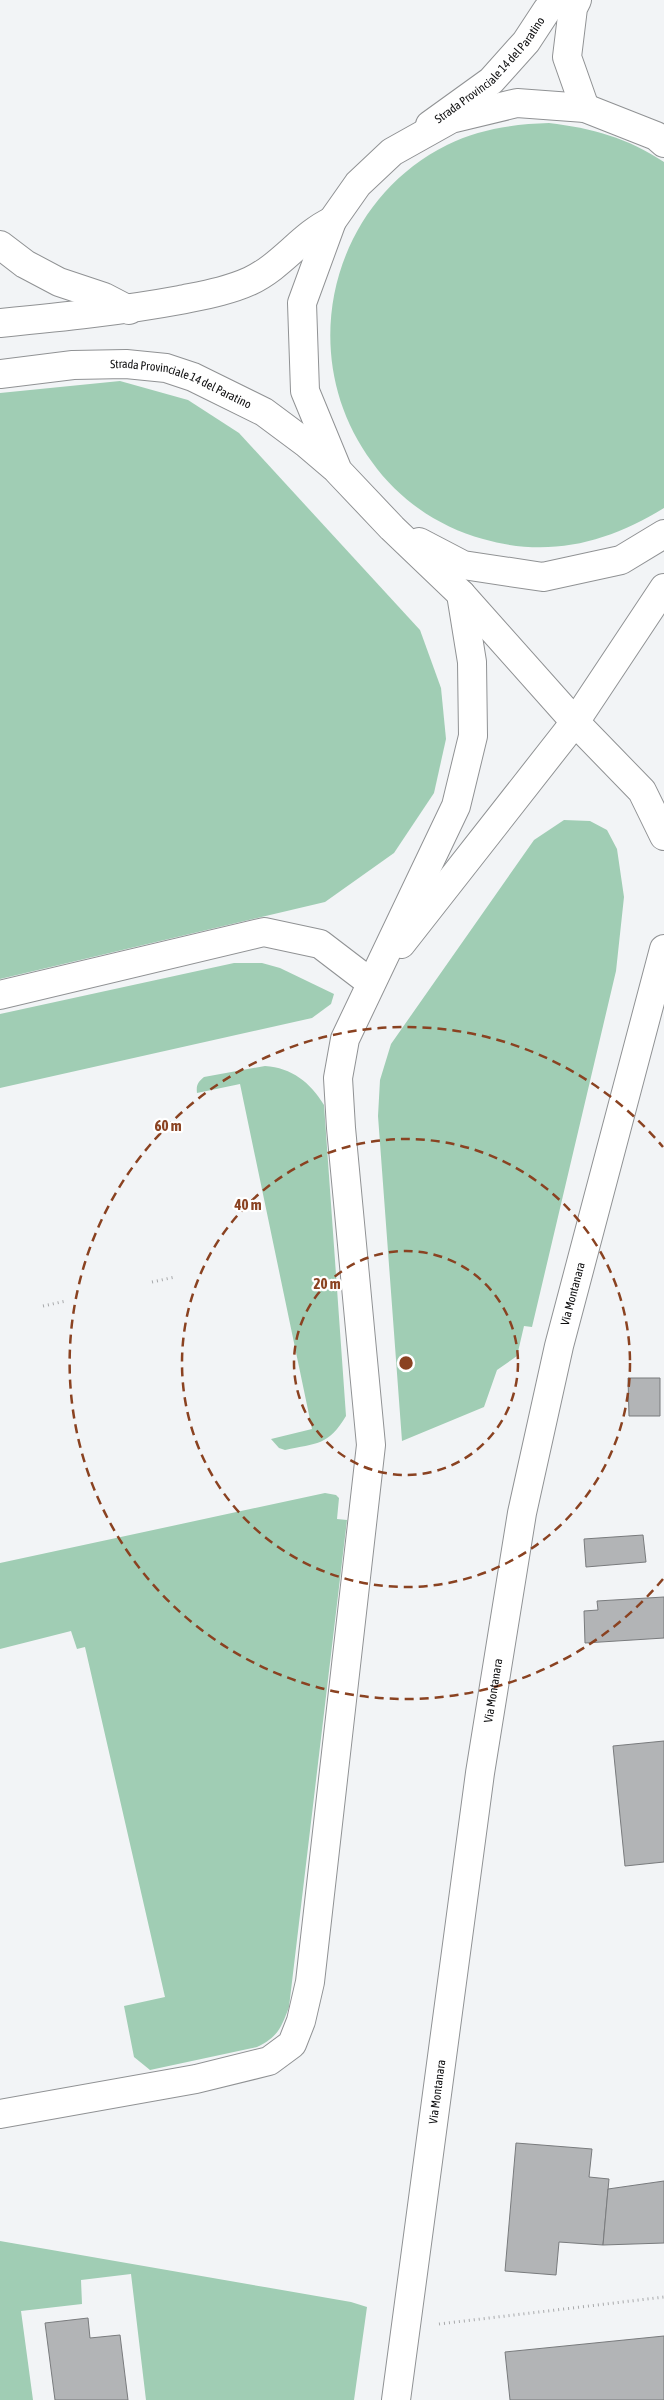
<svg xmlns="http://www.w3.org/2000/svg" width="664" height="2400" font-family="'Asap Condensed',sans-serif">
<style>
.green{fill:#a0cdb4}
.building{fill:#b2b4b6;stroke:#797b7d}
.lines{fill:none;stroke-linecap:round;stroke-linejoin:round}
.minor-casing{stroke:#909294;stroke-width:30}
.major-casing{stroke:#909294;stroke-width:30}
.highway-casing{stroke:#909294;stroke-width:30}
.path{stroke:#a8a9ab;stroke-width:3;stroke-dasharray:1 4;stroke-linecap:butt}
.minor{stroke:#fff;stroke-width:28}
.major{stroke:#fff;stroke-width:28}
.highway{stroke:#fff;stroke-width:28}
.ring{fill:none;stroke:#8a4221;stroke-width:2.5;stroke-dasharray:9 6}
.labels{text-anchor:middle;dominant-baseline:central;stroke-width:4.5;stroke-linejoin:round;paint-order:stroke}
.street-label{font-size:12px;fill:#0e0e0f;stroke:#fff}
.centre{fill:#8a4221;stroke:#fff;stroke-width:2.5}
.ring-label{font-size:15px;text-anchor:middle;font-weight:bold;fill:#8a4221;stroke:#fff;stroke-width:4.5;stroke-linejoin:round;paint-order:stroke}
</style>
<rect width="100%" height="100%" fill="#f2f4f6"/>
<g class="green">
<path d="M549 123C592 128 628 138 664 162V508C607 543 549 558 483 539 439 527 399 500 372 462 294 357 329 204 447 145 479 129 514 124 549 123Z"/>
<path d="M120 381 188 400 239 433 420 630 441 688 446 739 434 793 394 853 325 902 0 979V393Z"/>
<path d="M564 820 590 821 607 830 617 849 624 897 616 971 532 1327 524 1326 517 1356 497 1370 484 1407 402 1441 378 1116 380 1080 391 1044 534 840Z"/>
<path d="M234 963H262L280 968 334 994 331 1004 312 1018 0 1088V1014Z"/>
<path d="M265 1066C292 1068 310 1082 324 1105L346 1416C328 1446 317 1443 285 1450L279 1448 271 1439 312 1429 240 1084 197 1093C196 1085 198 1082 204 1077Z"/>
<path d="M325 1493 336 1495 339 1498 337 1519 347 1520 289 2007C281 2028 278 2037 257 2047L150 2070 134 2057 124 2006 165 1997 85 1647 77 1649 71 1631 0 1649V1563Z"/>
<path d="M0 2241 351 2302 367 2307 354 2400H146L131 2274 81 2280 82 2304 21 2311 33 2400H0Z"/>
</g>
<g class="building">
<path d="M628 1378H660V1416H629Z"/>
<path d="M643 1535 646 1562 586 1567 584 1539Z"/>
<path d="M664 1597V1638L585 1643 584 1611 598 1610 597 1601Z"/>
<path d="M664 1741V1862L625 1866 613 1746Z"/>
<path d="M516 2143 592 2149 589 2177 609 2179 603 2245 559 2242 556 2275 505 2271Z"/>
<path d="M664 2181V2243L603 2245 608 2189Z"/>
<path d="M88 2318 90 2338 120 2335 128 2400H55L45 2323Z"/>
<path d="M664 2336V2400H510L505 2352Z"/>
</g>
<g class="lines">
<defs>
<g id="minor">
<path d="M577 0 573 8 567 57 585 108"/>
<path id="s1" d="M430 125 491 81 526 42 547 10 558 0"/>
<path d="M401 944 575 722 664 588"/>
<path d="M0 995 264 932 320 944 371 983"/>
<path d="M0 2114 196 2079 269 2061 292 2044 301 2021 310 1982 371 1445 341 1128 338 1078 345 1039 456 806 473 736 472 662 461 594"/>
</g>
<g id="major">
<path d="M664 143 656 136 585 108 517 103 451 119 392 152 358 184 332 221 302 303 305 391 338 471 392 528 461 594 575 722 642 791 664 836"/>
<path d="M0 323C61 317 121 311 180 300 204 295 228 291 250 281 282 266 302 235 332 221"/>
<path id="s2" d="M0 374 73 365 126 364 166 368 193 377 264 412 307 444 334 467"/>
<path d="M419 542 463 565 543 577 621 560 664 534"/>
<path id="s3" d="M396 2400 480 1773 522 1513 559 1346 664 949"/>
</g>
<path id="highway" d="M0 245 25 264 59 282 104 297 129 310"/>
</defs>
<use href="#minor" class="minor-casing"/>
<use href="#major" class="major-casing"/>
<use href="#highway" class="highway-casing"/>
<g class="path">
<path d="M152 1282 175 1277"/>
<path d="M43 1306 66 1301"/>
<path d="M439 2324 664 2297"/>
</g>
<use href="#minor" class="minor"/>
<use href="#major" class="major"/>
<use href="#highway" class="highway"/>
</g>
<g class="ring">
<circle cx="406" cy="1363" r="112"/>
<circle cx="406" cy="1363" r="224"/>
<path d="M663 1579A336 336 0 1 1 663 1147"/>
</g>
<g class="labels">
<g class="street-label">
<text stroke="none"><textPath href="#s1" startOffset="82">Strada Provinciale 14 del Paratino</textPath></text>
<text stroke="none"><textPath href="#s2" startOffset="185">Strada Provinciale 14 del Paratino</textPath></text>
<text stroke="none"><textPath href="#s3" startOffset="1121">Via Montanara</textPath></text>
<text stroke="none"><textPath href="#s3" startOffset="716">Via Montanara</textPath></text>
<text stroke="none"><textPath href="#s3" startOffset="311">Via Montanara</textPath></text>
</g>
</g>
<circle cx="406" cy="1363" r="8" class="centre"/>
<g class="ring-label">
<text x="168" y="1131">60 m</text>
<text x="248" y="1210">40 m</text>
<text x="327" y="1289">20 m</text>
</g>
</svg>
